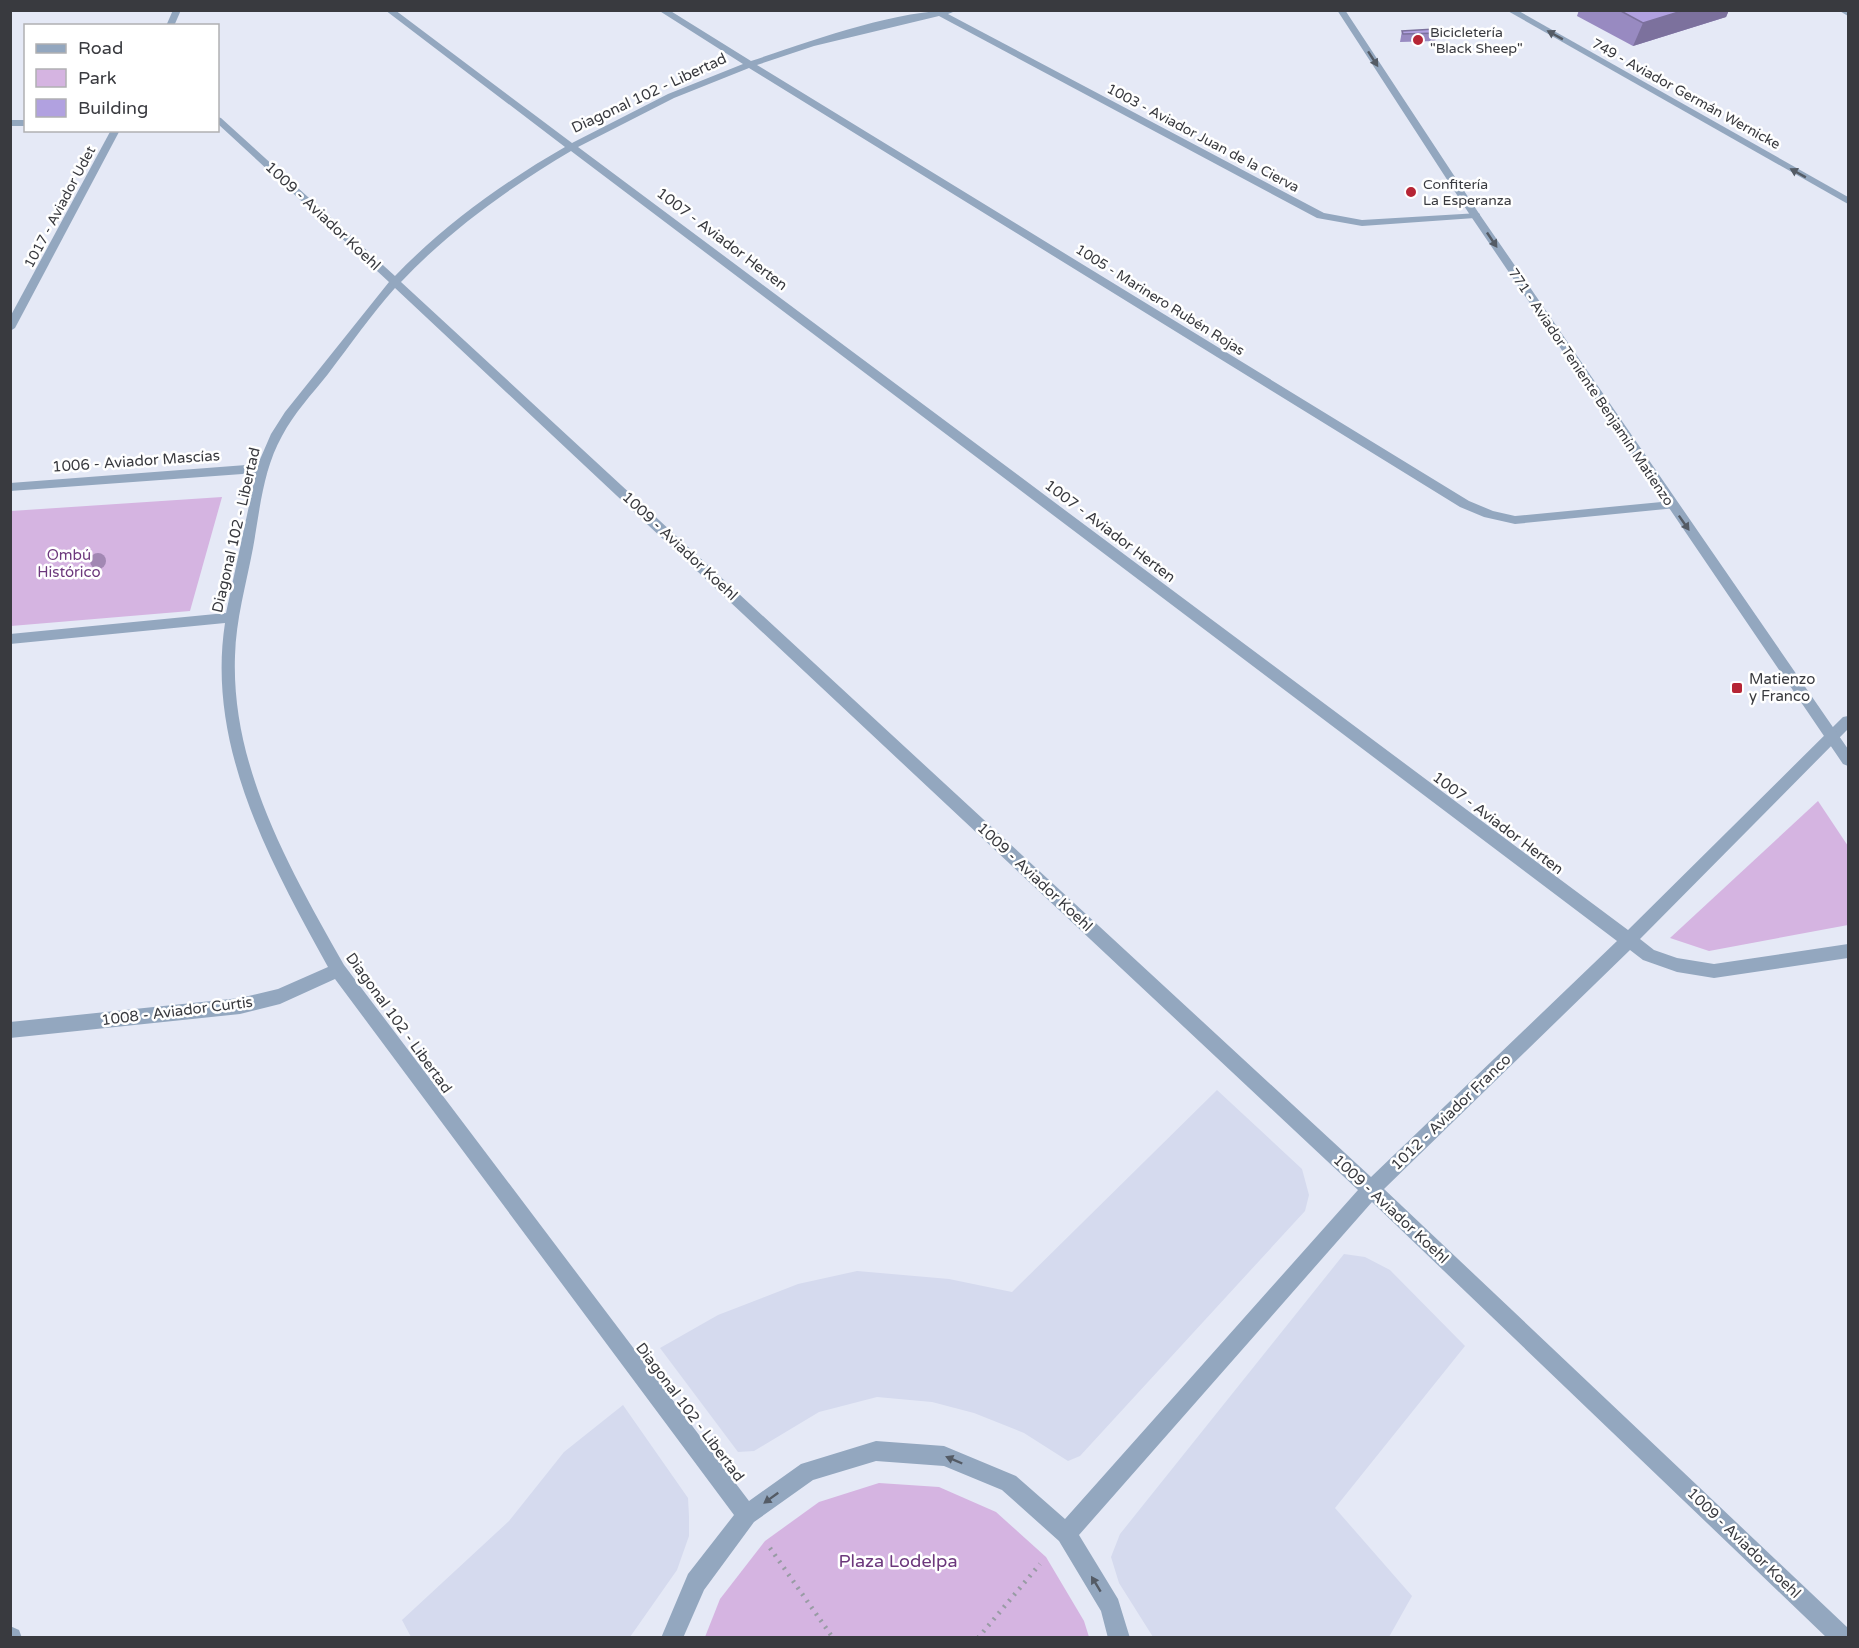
<svg xmlns="http://www.w3.org/2000/svg" width="1859" height="1648" font-family="'Varela Round',sans-serif">
<style>
.built{fill:#d5daee}
.green{fill:#d5b4e1}
.lines{fill:none;stroke-linecap:round;stroke-linejoin:round}
.path{stroke:#989ba4;stroke-width:4.5;stroke-dasharray:2 6;stroke-linecap:butt}
.minor{fill:#93a7bf;fill-rule:evenodd}
.tertiary{fill:#93a7bf;fill-rule:evenodd}
.tree{fill:#a288b3}
.wall{fill:#988ac1}
.shaded-wall{fill:#7c719d}
.building{fill:#b1a1e0;stroke:#7c719d;stroke-width:1.5}
.oneway{fill:#545b65}
.poi-dot{fill:#b62535;stroke:#fff;stroke-width:2}
.labels{text-anchor:middle;dominant-baseline:central;stroke-width:5;stroke-linejoin:round;paint-order:stroke}
.far-poi-label{font-size:14px;fill:#393a3f;stroke:#fff;text-anchor:start}
.far-street-label{font-size:14px;fill:#393a3f;stroke:#fff}
.street-label{font-size:15px;fill:#393a3f;stroke:#fff}
.park-label{font-size:15px;fill:#6c387c;stroke:#fff}
.poi-label{font-size:15px;fill:#393a3f;stroke:#fff;text-anchor:start}
.near-park-label{font-size:18px;fill:#6c387c;stroke:#fff}
</style>
<rect width="100%" height="100%" fill="#e5e9f6"/>
<g class="built">
<path d="M1217 1090 1302 1169 1309 1195 1305 1211 1080 1456 1068 1461 1024 1433 974 1413 932 1402 877 1397 819 1412 754 1451 738 1452 660 1348 718 1315 798 1284 857 1271 949 1279 1012 1292Z"/>
<path d="M1344 1254 1365 1257 1390 1270 1465 1346 1335 1508 1412 1596 1389 1637H1153L1119 1583 1111 1557 1120 1534Z"/>
<path d="M623 1405 688 1498 689 1516V1536L677 1570 630 1637H411L402 1620 509 1521 564 1452Z"/>
</g>
<g class="green">
<path d="M222 497 190 611 11 626V511Z"/>
<path d="M1818 801 1848 846V925L1709 951 1670 938Z"/>
<path d="M879 1483 939 1487 996 1512 1046 1557 1084 1621 1089 1637H705L720 1599 765 1541 819 1502Z"/>
</g>
<g class="lines">
<g class="path">
<path d="M770 1548 833 1638"/>
<path d="M978 1638 1040 1564"/>
</g>
<g class="minor">
<path d="M173 10H181L174 26H166Z"/>
<path d="M385 10H395L572 143 668 94 743 64 658 10H669L751 61C812 41 894 10 958 10L948 14 1324 213 1362 220 1479 213 1480 215 1475 218 1362 226 1317 218 939 16 814 46 757 65 1469 501 1493 511 1515 516 1672 501 1678 505 1676 508 1515 524 1484 517 1460 507 749 68 674 98 578 147 1628 930 1843 717 1848 716V729L1640 939 1654 950 1677 958 1714 964 1848 944V958L1714 978 1677 972 1643 960 1630 950 1384 1189 1848 1628V1638H1827L1372 1202 1079 1535 1118 1599 1130 1638H1108L1101 1611 1059 1541 1002 1490 944 1466 876 1461 813 1480 754 1522 704 1590 683 1638H661L688 1574 734 1515 335 979 280 1004 240 1014 10 1038V1022L240 998 278 989 328 967C270 862 206 746 225 623L10 644V634L226 613 256 473 10 491V483L258 464 271 434 285 412 389 282 218 124V117L221 118 395 276C444 225 504 182 565 147ZM571 151 1617 941 1371 1177 401 282C450 230 510 187 571 151ZM395 288 1358 1190 1065 1519 1016 1476 944 1446 876 1441 801 1464 749 1501 344 965C291 871 231 768 235 656 236 619 246 585 253 548 260 509 263 470 282 436 294 413 312 394 328 374 350 345 371 315 395 288Z"/>
<path d="M1838 10H1848V16Z"/>
<rect x="10" y="120" width="16" height="6"/>
<path d="M111 130H120L15 328 10 331V317Z"/>
<path d="M10 1626 19 1630 22 1638H10Z"/>
</g>
<g class="tertiary">
<path d="M1337 10H1345L1480 215 1848 749V766L1843 764 1470 215Z"/>
<path d="M1506 10H1517L1848 197V204Z"/>
</g>
</g>
<circle class="tree" cx="98" cy="561" r="8"/>
<g class="wall">
<path d="M1579 10H1729L1726 17 1633 46 1577 16Z"/>
<path d="M1402 31 1438 33 1435 41 1400 42Z"/>
</g>
<path class="shaded-wall" d="M1685 10H1729L1726 17 1633 46 1643 23Z"/>
<g class="building">
<path d="M1619 10H1685L1643 23Z"/>
<path d="M1435 29 1438 33 1403 34 1402 31Z"/>
</g>
<defs><path id="oneway-solid" d="M-6-.8H1V-3.2L6.5 0L1 3.2V.8H-6Z" transform="scale(1.5)"/></defs>
<g class="oneway">
<use href="#oneway-solid" transform="translate(1555 35) rotate(-151)"/>
<use href="#oneway-solid" transform="translate(1373 59) rotate(57)"/>
<use href="#oneway-solid" transform="translate(1798 173) rotate(-151)"/>
<use href="#oneway-solid" transform="translate(1492 240) rotate(56)"/>
<use href="#oneway-solid" transform="translate(1684 523) rotate(55)"/>
<use href="#oneway-solid" transform="translate(954 1460) rotate(-157)"/>
<use href="#oneway-solid" transform="translate(771 1498) rotate(144)"/>
<use href="#oneway-solid" transform="translate(1096 1584) rotate(-121)"/>
</g>
<g class="poi-dot">
<circle cx="1418" cy="40" r="6"/>
<circle cx="1411" cy="192" r="6"/>
<rect x="1731" y="682" width="12" height="12" rx="3"/>
</g>
<g class="labels">
<g class="far-poi-label">
<text x="1430" y="32">Bicicletería<tspan x="1430" dy="16">"Black Sheep"</tspan></text>
<text x="1423" y="184">Confitería<tspan x="1423" dy="16">La Esperanza</tspan></text>
</g>
<g class="far-street-label">
<text transform="translate(1686 94) rotate(29)">749 - Aviador Germán Wernicke</text>
<text transform="translate(1203 138) rotate(28)">1003 - Aviador Juan de la Cierva</text>
<text transform="translate(60 207) rotate(-62)">1017 - Aviador Udet</text>
<text transform="translate(1160 300) rotate(32)">1005 - Marinero Rubén Rojas</text>
<text transform="translate(1591 387) rotate(56)">771 - Aviador Teniente Benjamín Matienzo</text>
</g>
<g class="street-label">
<text transform="translate(649 93) rotate(-25)">Diagonal 102 - Libertad</text>
<text transform="translate(323 216) rotate(43)">1009 - Aviador Koehl</text>
<text transform="translate(722 239) rotate(37)">1007 - Aviador Herten</text>
<text transform="translate(136 461) rotate(-4)">1006 - Aviador Mascías</text>
<text transform="translate(236 530) rotate(-77)">Diagonal 102 - Libertad</text>
<text transform="translate(1110 531) rotate(37)">1007 - Aviador Herten</text>
<text transform="translate(680 546) rotate(43)">1009 - Aviador Koehl</text>
<text transform="translate(1498 823) rotate(37)">1007 - Aviador Herten</text>
<text transform="translate(1035 877) rotate(43)">1009 - Aviador Koehl</text>
<text transform="translate(177 1011) rotate(-7)">1008 - Aviador Curtis</text>
<text transform="translate(399 1023) rotate(54)">Diagonal 102 - Libertad</text>
<text transform="translate(1451 1112) rotate(-44)">1012 - Aviador Franco</text>
<text transform="translate(1391 1209) rotate(43)">1009 - Aviador Koehl</text>
<text transform="translate(690 1412) rotate(53)">Diagonal 102 - Libertad</text>
<text transform="translate(1744 1543) rotate(44)">1009 - Aviador Koehl</text>
</g>
<g class="park-label">
<text x="69" y="555">Ombú<tspan x="69" dy="17">Histórico</tspan></text>
</g>
<g class="poi-label">
<text x="1749" y="679">Matienzo<tspan x="1749" dy="17">y Franco</tspan></text>
</g>
<g class="near-park-label">
<text x="898" y="1561">Plaza Lodelpa</text>
</g>
</g>
<rect width="1859" height="1648" fill="none" stroke="#393a3f" stroke-width="24"/>
<rect x="24" y="24" width="195" height="108" fill="#ffffff" stroke="#b0b0b2" stroke-width="1.5"/>
<rect x="36" y="44" width="30" height="9" fill="#93a7bf" stroke="#b0b0b2" stroke-width="1.5"/>
<text x="78" y="54" font-size="18" fill="#393a3f">Road</text>
<rect x="36" y="69" width="30" height="18" fill="#d5b4e1" stroke="#b0b0b2" stroke-width="1.5"/>
<text x="78" y="84" font-size="18" fill="#393a3f">Park</text>
<rect x="36" y="99" width="30" height="18" fill="#b1a1e0" stroke="#b0b0b2" stroke-width="1.5"/>
<text x="78" y="114" font-size="18" fill="#393a3f">Building</text>
</svg>
